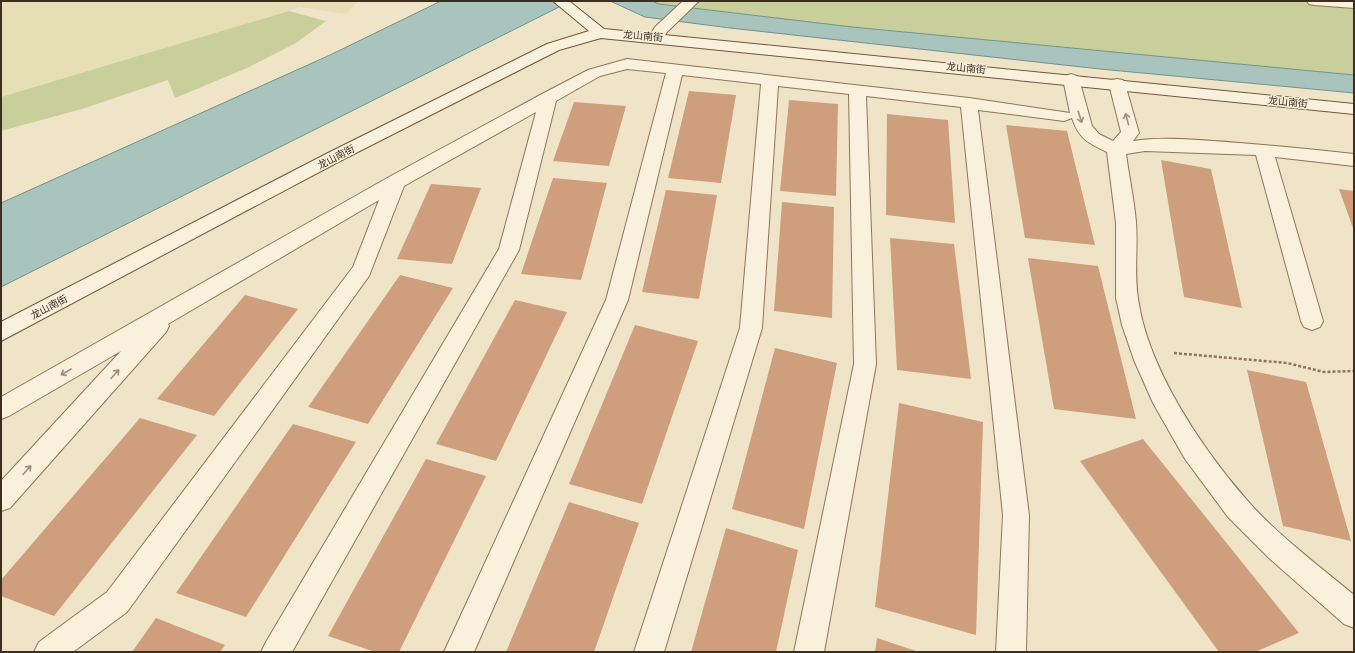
<svg xmlns="http://www.w3.org/2000/svg" width="1355" height="653" font-family="'Times New Roman','Noto Sans SC',serif">
<style>
.farmland{fill:#e6deb5}
.green{fill:#c9cf9b}
.water{fill:#a9c4bc;stroke:#6f938a}
.building{fill:#cf9f7d}
.lines{fill:none;stroke-linecap:round;stroke-linejoin:round}
.street-casing{stroke:#8d765c;stroke-width:2}
.secondary-casing{stroke:#6f573f;stroke-width:2}
.path{stroke:#8d765c;stroke-width:2.5;stroke-dasharray:3 2;stroke-linecap:butt}
.street{fill:#faf1dc;fill-rule:evenodd}
.secondary{fill:#faf1dc;fill-rule:evenodd}
.oneway{stroke:#9c907e}
.labels{text-anchor:middle;dominant-baseline:central;stroke-width:3;stroke-linejoin:round;paint-order:stroke}
.far-street-label{font-size:10px;fill:#3d2e20;stroke:#f7eed8}
</style>
<rect width="100%" height="100%" fill="#f0e4c8"/>
<path class="farmland" d="M1 1H358L346 14 299 7 289 11 1 97Z"/>
<g class="green">
<path d="M652 1H1354V75L852 27 659 4Z"/>
<path d="M289 11 326 21 296 43 247 68 175 98 168 80 82 109 1 131V97Z"/>
</g>
<g class="water">
<path d="M441 1H571L1 287V203L330 55Z"/>
<path d="M610 1H652L659 4 852 27 1354 75V93L1100 69 730 28 645 17Z"/>
</g>
<g class="building">
<path d="M689 91 736 95 721 183 668 178Z"/>
<path d="M789 100 838 104 836 196 780 191Z"/>
<path d="M574 102 626 106 609 166 553 161Z"/>
<path d="M887 114 948 120 955 223 886 215Z"/>
<path d="M1006 125 1067 131 1095 245 1025 238Z"/>
<path d="M1161 160 1211 169 1242 308 1184 297Z"/>
<path d="M553 178 607 183 581 280 521 274Z"/>
<path d="M431 184 481 188 452 264 397 259Z"/>
<path d="M1339 189 1354 191V231Z"/>
<path d="M666 190 717 195 699 299 642 292Z"/>
<path d="M782 202 834 207 832 318 774 311Z"/>
<path d="M890 238 954 244 971 379 897 370Z"/>
<path d="M1028 258 1098 266 1136 419 1054 409Z"/>
<path d="M400 275 453 288 368 424 308 407Z"/>
<path d="M245 295 298 309 214 416 157 399Z"/>
<path d="M515 300 567 312 496 461 436 444Z"/>
<path d="M635 325 698 341 642 504 569 484Z"/>
<path d="M775 348 837 363 804 529 732 509Z"/>
<path d="M1247 370 1306 382 1351 541 1283 526Z"/>
<path d="M899 403 983 422 976 635 875 607Z"/>
<path d="M140 418 197 435 54 616 1 596V580Z"/>
<path d="M293 424 356 442 246 617 176 593Z"/>
<path d="M1143 439 1299 633 1255 652H1219L1080 461Z"/>
<path d="M426 459 486 476 399 652H375L328 636Z"/>
<path d="M569 502 639 523 594 652H506Z"/>
<path d="M726 528 798 550 776 652H691Z"/>
<path d="M156 618 225 645 220 652H132Z"/>
<path d="M877 638 919 652H875Z"/>
</g>
<g class="lines">
<defs>
<g id="street">
<path d="M683 1H699L667 32 662 40H652L649 37 655 27Z"/>
<path d="M1307 1H1354V8L1314 5 1309 4Z"/>
<path d="M627 59 969 98 1070 113 1063 79 1065 76 1071 74 1077 76 1079 79 1092 126 1099 134 1113 141 1121 132 1109 84 1111 80 1117 79 1123 80 1125 84 1139 133 1133 141C1159 137 1187 139 1213 141 1260 144 1307 149 1354 154V166L1275 157 1323 321 1320 327 1312 330 1304 327 1301 321 1256 155 1145 151 1126 154C1129 176 1134 199 1136 222 1138 247 1134 273 1138 298 1147 367 1201 447 1246 499 1275 533 1319 566 1354 595V628L1344 624 1269 558 1228 517 1185 459 1153 403 1134 360 1122 325 1116 298V223L1107 152C1088 143 1079 139 1072 118L1064 121 978 110 1029 515 1026 652H996L1003 515 961 107 866 96 876 364 824 652H794L854 364 849 94 778 86 762 328 664 652H634L740 328 761 84 682 75 628 300 474 652H444L606 300 666 73 627 69 600 76 556 101 519 250 292 652H261L266 642 499 249 536 112 404 186 369 276 127 612 73 652H34L39 642 107 592 353 267 379 200 168 324 169 326 166 332 10 508 1 511V481L121 351 9 416 1 419V397L389 177 542 94 588 70Z"/>
</g>
<path id="secondary" d="M553 1H569L604 29 1354 104V114L601 38 559 50 340 161 1 341V322L328 153 547 44 589 31Z"/>
</defs>
<use href="#street" class="street-casing"/>
<use href="#secondary" class="secondary-casing"/>
<path class="path" d="M1174 353 1287 363 1324 372 1354 371"/>
<use href="#street" class="street"/>
<use href="#secondary" class="secondary"/>
</g>
<defs><path id="oneway-shaft" d="M-6 0H5M1.5-3L5.5 0L1.5 3" fill="none" stroke-width="1.6" stroke-linecap="round" stroke-linejoin="round"/></defs>
<g class="oneway">
<use href="#oneway-shaft" transform="translate(1080 117) rotate(72)"/>
<use href="#oneway-shaft" transform="translate(1127 119) rotate(-105)"/>
<use href="#oneway-shaft" transform="translate(66 372) rotate(150)"/>
<use href="#oneway-shaft" transform="translate(115 374) rotate(-48)"/>
<use href="#oneway-shaft" transform="translate(27 470) rotate(-48)"/>
</g>
<g class="labels">
<g class="far-street-label">
<text transform="translate(643 36) rotate(5)">龙山南街</text>
<text transform="translate(966 68) rotate(6)">龙山南街</text>
<text transform="translate(1288 102) rotate(6)">龙山南街</text>
<text transform="translate(336 157) rotate(-27)">龙山南街</text>
<text transform="translate(49 307) rotate(-28)">龙山南街</text>
</g>
</g>
<rect width="1355" height="653" fill="none" stroke="#3d2e20" stroke-width="4"/>
</svg>
